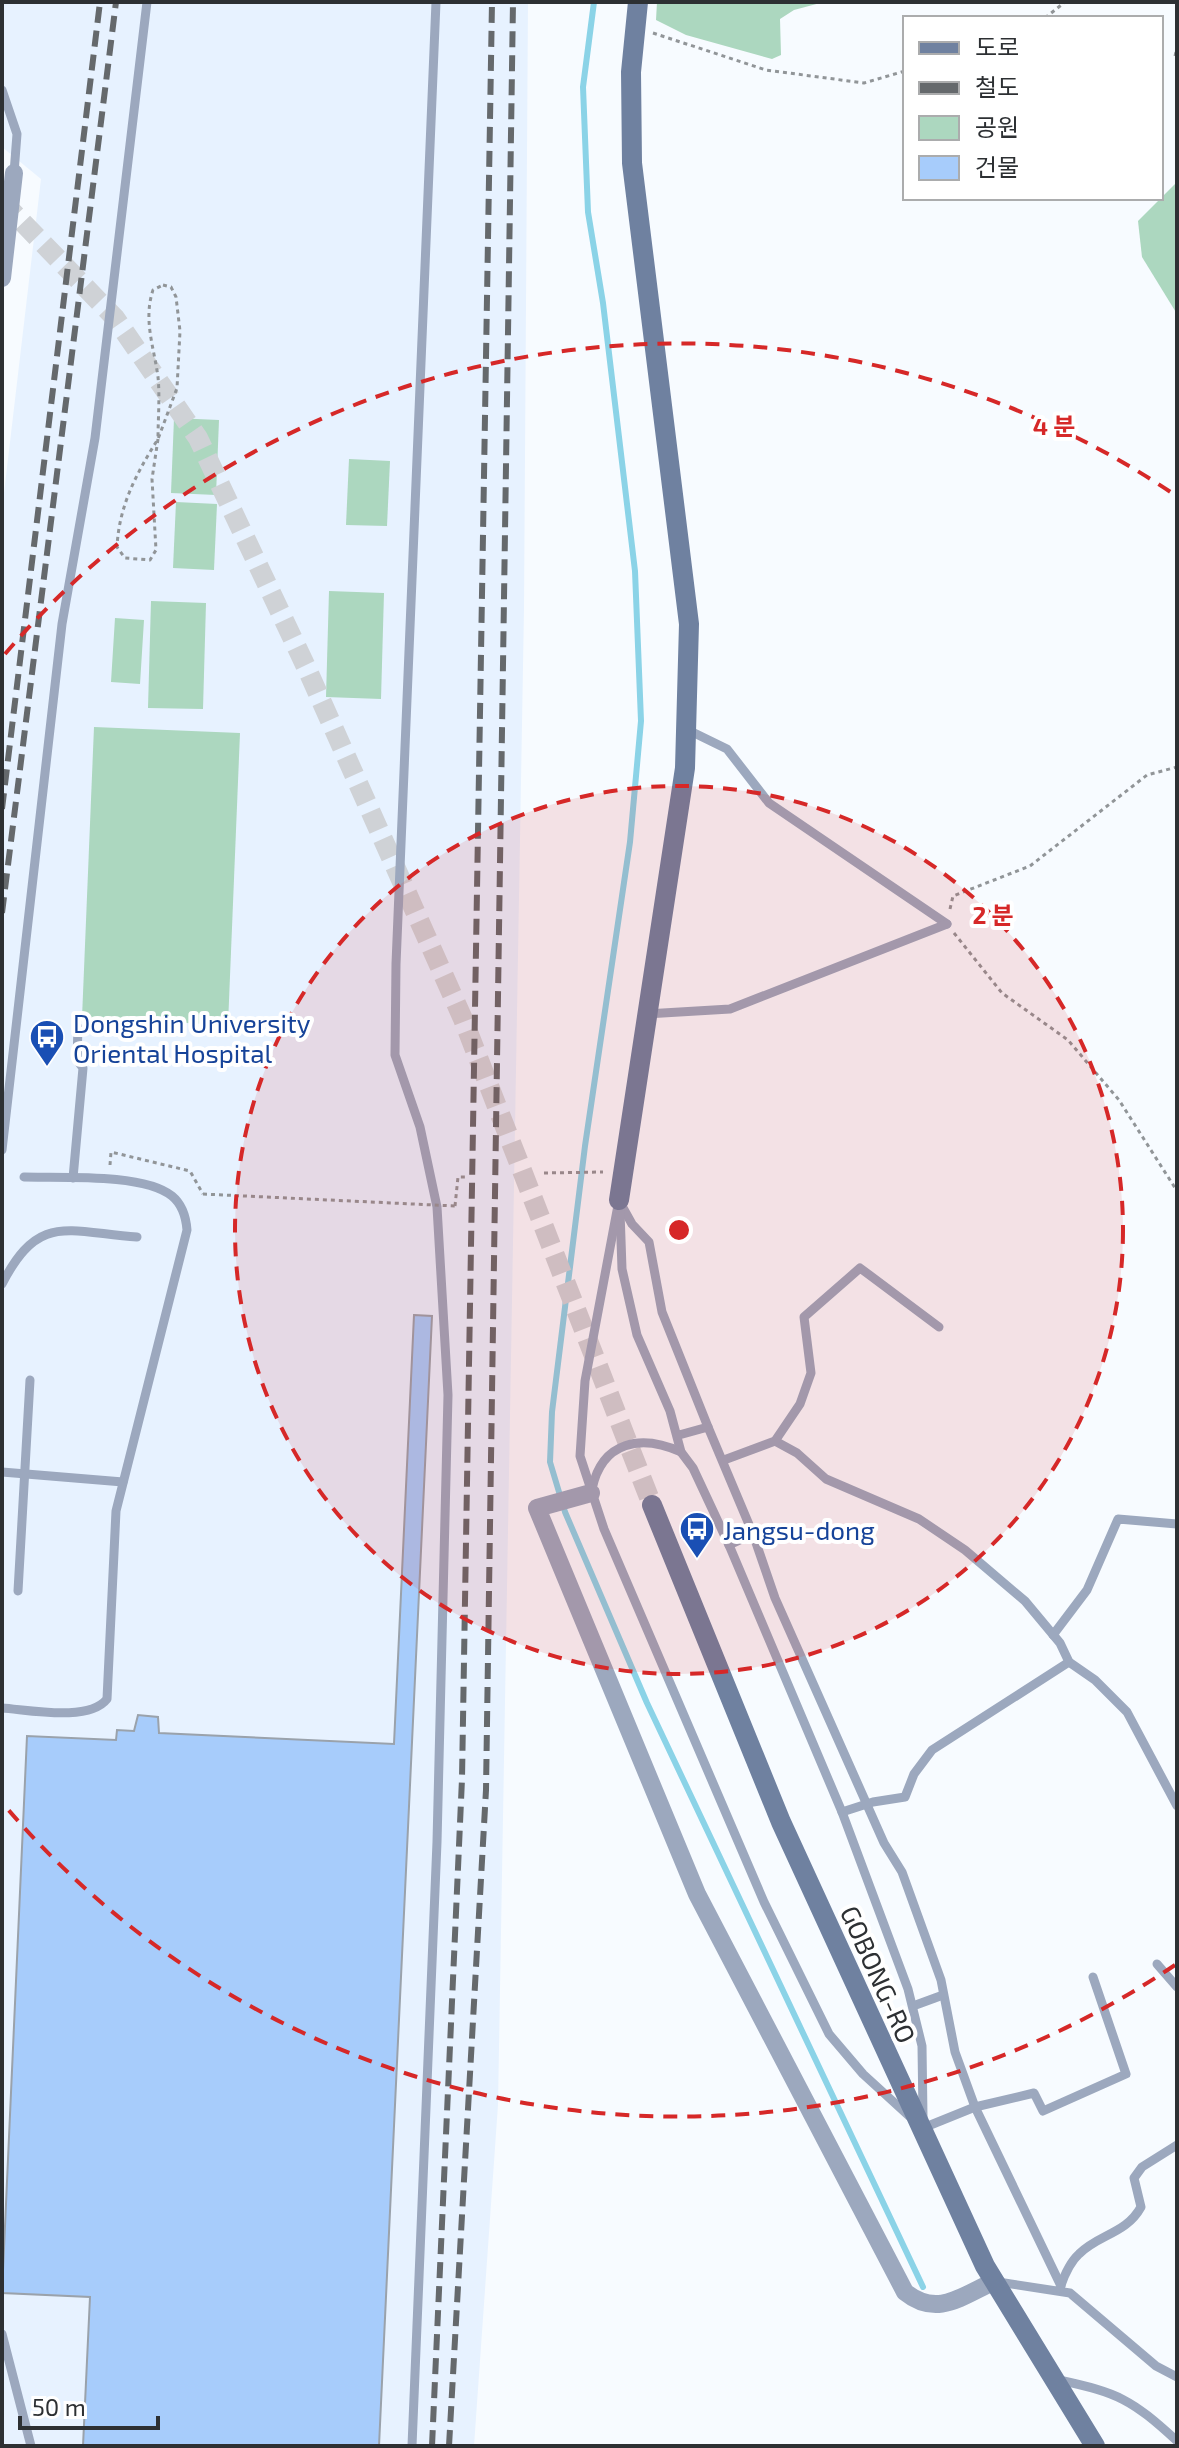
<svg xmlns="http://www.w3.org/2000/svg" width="1179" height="2448" font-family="'Exo 2','Noto Sans KR',sans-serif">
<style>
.built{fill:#e7f2ff}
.green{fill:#acd7bf}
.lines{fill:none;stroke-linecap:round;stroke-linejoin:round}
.stream{stroke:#8bd3e7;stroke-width:6}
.building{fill:#a7ccfb;stroke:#9aa2ab;stroke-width:2}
.secondary-tunnel{stroke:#cfd2d6;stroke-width:20;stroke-dasharray:20 10;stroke-linecap:butt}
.path{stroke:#919598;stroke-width:3;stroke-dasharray:4 4;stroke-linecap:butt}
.lane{stroke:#9ca8be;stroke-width:9}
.street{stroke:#9ca8be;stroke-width:18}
.secondary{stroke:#6f81a0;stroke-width:20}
.rail{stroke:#65696c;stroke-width:6;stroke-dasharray:16 8;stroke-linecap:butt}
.path-bridge{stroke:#919598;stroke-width:3;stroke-dasharray:4 4;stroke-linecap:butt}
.ring{fill:none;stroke:#d62828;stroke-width:4;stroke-dasharray:14 10}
.labels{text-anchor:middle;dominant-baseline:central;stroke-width:8;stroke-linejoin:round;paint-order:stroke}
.transit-label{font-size:26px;fill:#164399;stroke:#fff;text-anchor:start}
.street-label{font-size:26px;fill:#2d3033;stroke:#fff}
.centre{fill:#d62828;stroke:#fff;stroke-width:4}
.ring-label{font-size:24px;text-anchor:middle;font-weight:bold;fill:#d62828;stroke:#fff;stroke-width:8;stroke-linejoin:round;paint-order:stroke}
</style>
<rect width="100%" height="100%" fill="#f7fbff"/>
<path class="built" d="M2 2H528L524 609 498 2105 474 2446H2V510L41 179 2 147Z"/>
<g class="green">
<path d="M657 2H824L794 10 780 19 781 55 772 59 686 35 656 20Z"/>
<path d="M1177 182V314L1142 257 1138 221Z"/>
<path d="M174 418 219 420 216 495 171 493Z"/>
<path d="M349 459 390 461 387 526 346 525Z"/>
<path d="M176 502 217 504 214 570 173 568Z"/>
<path d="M329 591 384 593 381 699 326 697Z"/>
<path d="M151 601 206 603 203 709 148 708Z"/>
<path d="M115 618 144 620 140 684 111 682Z"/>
<path d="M94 727 240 733 228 1025 82 1018Z"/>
</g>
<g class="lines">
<path class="stream" d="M594 2 583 87 588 212 603 303 635 571 641 721 630 842 585 1146 552 1412 550 1462 565 1512 647 1703 923 2287"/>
</g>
<path class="building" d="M414 1315 432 1316 379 2446H83L90 2297 2 2293 27 1736 116 1740 117 1730 134 1731 138 1715 158 1717 159 1733 394 1744Z"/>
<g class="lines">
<path class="secondary-tunnel" d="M2 201 115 318 198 438 308 671 463 1019 652 1505"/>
<g class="path">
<path d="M1045 18 1065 2"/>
<path d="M653 33 766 70 864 83 905 71"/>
<path d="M1175 56 1177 48"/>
<path d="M163 285 171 287 176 297 180 331 177 388 158 439C158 419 160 397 158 377 154 347 143 320 153 290Z"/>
<path d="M158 439 152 479 156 550 150 560 125 558 117 547C119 506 136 474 158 439Z"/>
<path d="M950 909 953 896 1030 866 1147 775 1177 767"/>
<path d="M954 933 1002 993 1068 1040 1119 1100 1177 1191"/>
<path d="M110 1165 111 1152 190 1171 203 1194"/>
<path d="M544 1173 603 1172"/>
<path d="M455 1206 458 1177H467"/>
</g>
<g class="lane">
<path d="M2 90 17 134 14 173"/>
<path d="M686 729 727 749 769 803 947 924"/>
<path d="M646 1014 730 1009 947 924"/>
<path d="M2 1150 62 624 95 438 147 2"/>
<path d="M73 1178 83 1068 77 1060 78 1027"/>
<path d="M619 1200 585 1381 580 1456 604 1529 764 1902 829 2034 863 2074 909 2116"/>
<path d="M622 1206 632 1224 649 1242 662 1312 708 1427"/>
<path d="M620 1211 622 1269 637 1335 670 1411 681 1452 693 1468 729 1545 842 1812 908 1989 922 2046 923 2117"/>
<path d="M2 1284C39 1212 67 1232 137 1237"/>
<path d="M679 1435 708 1427 753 1534 729 1545"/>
<path d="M775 1441 797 1453 826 1479 919 1519 965 1550 1025 1601 1060 1643 1069 1662 1095 1680 1127 1712 1177 1806"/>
<path d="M724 1460 775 1441 800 1404 811 1373 804 1317 860 1268 939 1327"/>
<path d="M2 1472 123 1482"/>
<path d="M592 1489C602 1441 641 1434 681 1452"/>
<path d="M753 1534 775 1598 884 1843 902 1872 941 1980 955 2052 975 2107 1061 2286"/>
<path d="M18 1591 30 1380"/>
<path d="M1053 1635 1087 1590 1118 1519 1177 1524"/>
<path d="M2 1708C30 1710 89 1722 107 1699L116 1511 187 1230C186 1217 183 1205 172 1196 144 1173 61 1178 24 1177"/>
<path d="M842 1812 873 1802 905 1797 914 1774 932 1750 1069 1662"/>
<path d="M1157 1964 1177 1987"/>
<path d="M913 2006 943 1995"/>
<path d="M923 2128 975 2107 1034 2093 1043 2111 1126 2074 1093 1977"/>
<path d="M998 2282 1070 2293 1156 2366 1177 2377"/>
<path d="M1060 2288C1064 2276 1069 2263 1079 2254 1099 2234 1126 2234 1141 2207L1134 2178 1142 2167 1177 2145"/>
<path d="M2 2334 31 2446"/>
<path d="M1059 2380C1119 2393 1131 2399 1177 2441"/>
<path d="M412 2446 437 1842 448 1395 437 1207 420 1127 395 1055 396 964 436 2"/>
</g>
<g class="street">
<path d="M2 278 14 173"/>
<path d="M591 1493 537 1508 697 1894 905 2292C937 2318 962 2296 995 2281"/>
</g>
<g class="secondary">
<path d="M619 1200 685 768 689 624 632 163 631 72 638 2"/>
<path d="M652 1505 781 1822 985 2266 1095 2446"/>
</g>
<g class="rail">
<path d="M2 809 100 2"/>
<path d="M2 913 116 2"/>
<path d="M432 2446 462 1779 492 2"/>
<path d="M449 2446 486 1790 513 2"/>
</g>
<path class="path-bridge" d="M203 1194 455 1206"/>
</g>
<circle cx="679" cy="1230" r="444" fill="#d62828" fill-opacity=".12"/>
<g class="ring">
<circle cx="679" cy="1230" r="444"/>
<path d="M1175 1965A887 887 0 0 1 5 1806M5 654A887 887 0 0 1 1175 495"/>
</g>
<defs>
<symbol id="bus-pin" viewBox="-11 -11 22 30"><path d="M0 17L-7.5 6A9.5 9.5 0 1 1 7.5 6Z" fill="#1a4fb4" stroke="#fff"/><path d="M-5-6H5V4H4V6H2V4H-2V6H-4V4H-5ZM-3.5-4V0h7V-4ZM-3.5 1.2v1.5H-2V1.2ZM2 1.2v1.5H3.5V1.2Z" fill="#fff"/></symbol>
</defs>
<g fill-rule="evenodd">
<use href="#bus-pin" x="27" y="1017" width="40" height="54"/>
<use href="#bus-pin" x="677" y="1509" width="40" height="54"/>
</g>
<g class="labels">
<g class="transit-label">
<text x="73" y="1022">Dongshin University<tspan x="73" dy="30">Oriental Hospital</tspan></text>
<text x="723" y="1529">Jangsu-dong</text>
</g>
<g class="street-label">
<text transform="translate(879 1974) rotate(66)">GOBONG-RO</text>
</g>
</g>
<circle cx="679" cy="1230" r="12" class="centre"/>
<g class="ring-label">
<text x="1054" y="435">4 분</text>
<text x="993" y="924">2 분</text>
</g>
<rect width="1179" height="2448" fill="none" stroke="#2d3033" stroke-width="8"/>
<rect x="903" y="16" width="260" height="184" fill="#ffffff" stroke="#abacad" stroke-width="2"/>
<rect x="919" y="42" width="40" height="12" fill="#6f81a0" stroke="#abacad" stroke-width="2"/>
<text x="975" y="56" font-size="24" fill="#2d3033">도로</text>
<rect x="919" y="82" width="40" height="12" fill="#65696c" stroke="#abacad" stroke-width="2"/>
<text x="975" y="96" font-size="24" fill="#2d3033">철도</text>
<rect x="919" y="116" width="40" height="24" fill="#acd7bf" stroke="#abacad" stroke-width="2"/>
<text x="975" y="136" font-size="24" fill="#2d3033">공원</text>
<rect x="919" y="156" width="40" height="24" fill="#a7ccfb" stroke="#abacad" stroke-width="2"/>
<text x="975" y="176" font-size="24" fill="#2d3033">건물</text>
<path d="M20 2416v12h138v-12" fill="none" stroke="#2d3033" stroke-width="4"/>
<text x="32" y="2416" font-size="24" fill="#2d3033" stroke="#ffffff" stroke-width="6" paint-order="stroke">50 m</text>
</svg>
